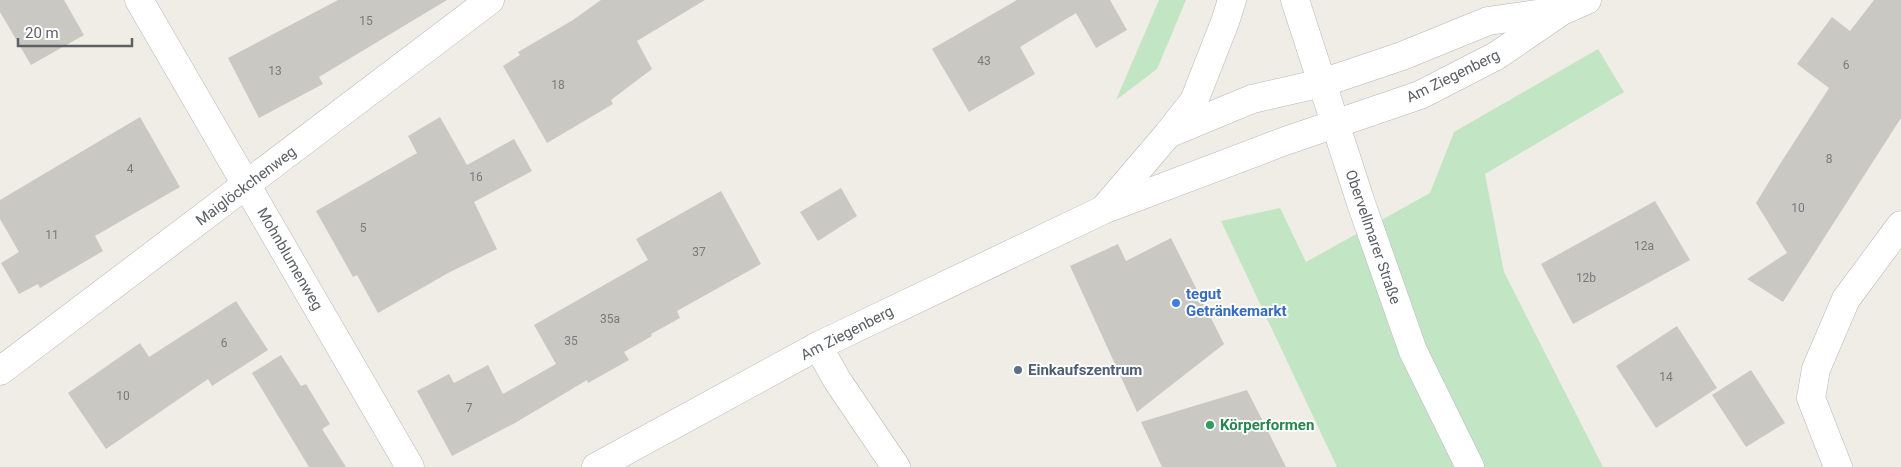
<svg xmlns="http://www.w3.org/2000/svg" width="1901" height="467" font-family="Roboto,sans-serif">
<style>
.green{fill:#c2e6c3}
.building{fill:#cac8c2}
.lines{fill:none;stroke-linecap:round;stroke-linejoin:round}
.street-casing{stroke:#b5b7bc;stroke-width:29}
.secondary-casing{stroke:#b6b9bf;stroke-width:29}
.street{stroke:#fff;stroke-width:28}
.secondary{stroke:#fff;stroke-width:28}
.shop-dot{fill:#3f7fe0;stroke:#fff;stroke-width:2}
.service-dot{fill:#5c6f8a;stroke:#fff;stroke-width:2}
.leisure-dot{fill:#2e9e5b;stroke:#fff;stroke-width:2}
.labels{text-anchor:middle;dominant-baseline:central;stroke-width:4;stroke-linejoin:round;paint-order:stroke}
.number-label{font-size:12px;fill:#787a7c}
.street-label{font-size:15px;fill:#5d6065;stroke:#fff}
.shop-label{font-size:15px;font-weight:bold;fill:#366cbe;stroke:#fff;text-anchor:start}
.service-label{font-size:15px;font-weight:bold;fill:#4e5e75;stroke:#fff;text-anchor:start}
.leisure-label{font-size:15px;font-weight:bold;fill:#27864d;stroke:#fff;text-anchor:start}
</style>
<rect width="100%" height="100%" fill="#efede5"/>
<g class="green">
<path d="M1159 0H1186L1157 69 1116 100Z"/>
<path d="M1598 49 1624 92 1485 174 1504 272 1603 467H1337L1221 221 1280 208 1306 262 1430 193 1454 132Z"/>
</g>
<g class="building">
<path d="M0 0H64L84 35 31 65 0 12Z"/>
<path d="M338 0H447L319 77 323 84 259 118 228 58Z"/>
<path d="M601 0H705L637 41 652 69 611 100 613 104 547 143 503 66 520 55 518 52 573 20Z"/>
<path d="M1017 0H1110L1127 30 1096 48 1076 13 1020 47 1035 74 969 112 932 49Z"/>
<path d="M1874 0H1901V118L1783 302 1747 279 1787 253 1756 203 1780 164 1829 88 1797 64 1832 17 1850 31Z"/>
<path d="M140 117 180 187 95 236 103 251 40 288 38 284 19 294 1 263 19 252 0 219V200Z"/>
<path d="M440 117 467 165 514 139 532 171 474 202 497 249 450 272 378 313 357 275 353 277 316 211 417 153 408 136Z"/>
<path d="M841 188 857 216 818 241 800 212Z"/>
<path d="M721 191 761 264 677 311 680 318 651 334 652 336 624 352 629 360 588 383 587 380 515 423 452 456 417 391 449 374 454 383 488 365 503 394 556 364 534 325 648 260 636 239Z"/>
<path d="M1655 201 1690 260 1573 324 1541 264Z"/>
<path d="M1171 238 1224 344 1137 412 1070 266 1118 244 1126 261Z"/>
<path d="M236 301 268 350 212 386 208 379 106 449 68 393 140 343 149 357Z"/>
<path d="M1677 326 1717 388 1656 428 1616 366Z"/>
<path d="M281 355 301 386 306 384 330 424 322 429 346 467H309L252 373Z"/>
<path d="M1751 370 1785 423 1746 447 1712 395Z"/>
<path d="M1247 390 1286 467H1162L1141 422Z"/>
</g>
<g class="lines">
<defs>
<g id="street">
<path d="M139 0 410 467"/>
<path d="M1322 83 1402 56 1488 21 1558 11"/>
<path d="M1335 124 1420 95 1496 56 1562 11 1587 0"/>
<path d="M818 346 837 380 896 467"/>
<path d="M0 371 490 0"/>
<path d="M1838 467 1811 398 1816 369 1846 299 1901 225"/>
</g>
<g id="secondary">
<path d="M1295 0 1361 203 1413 351 1470 467"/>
<path d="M1170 133 1252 99 1322 83"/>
<path d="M1104 209 1168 134 1194 101 1225 22 1232 0"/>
<path d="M596 467 818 346 1103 210 1285 141 1335 124"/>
</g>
</defs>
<use href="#street" class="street-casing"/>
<use href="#secondary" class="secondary-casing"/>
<use href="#street" class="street"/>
<use href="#secondary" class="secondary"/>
</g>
<circle class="shop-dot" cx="1176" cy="303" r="5"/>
<circle class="service-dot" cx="1018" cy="370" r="5"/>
<circle class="leisure-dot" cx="1210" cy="425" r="5"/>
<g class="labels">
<g class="number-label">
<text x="366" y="21">15</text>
<text x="984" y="61">43</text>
<text x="1846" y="65">6</text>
<text x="275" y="71">13</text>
<text x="558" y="85">18</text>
<text x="1829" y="159">8</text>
<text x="130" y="169">4</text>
<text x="476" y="177">16</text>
<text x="1798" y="208">10</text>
<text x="363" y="228">5</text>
<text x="52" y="235">11</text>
<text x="1644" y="246">12a</text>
<text x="699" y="252">37</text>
<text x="1586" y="278">12b</text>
<text x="610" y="319">35a</text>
<text x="571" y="341">35</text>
<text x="224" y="343">6</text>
<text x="1666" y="377">14</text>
<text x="123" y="396">10</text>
<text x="469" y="408">7</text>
</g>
<g class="street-label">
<text transform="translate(1453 76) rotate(-26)">Am Ziegenberg</text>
<text transform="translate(246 186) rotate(-37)">Maiglöckchenweg</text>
<text transform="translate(1373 237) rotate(71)">Obervellmarer Straße</text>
<text transform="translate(290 259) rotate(60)">Mohnblumenweg</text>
<text transform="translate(847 333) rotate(-27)">Am Ziegenberg</text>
</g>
<g class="shop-label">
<text x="1186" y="294">tegut<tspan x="1186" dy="17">Getränkemarkt</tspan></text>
</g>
<g class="service-label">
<text x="1028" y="370">Einkaufszentrum</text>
</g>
<g class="leisure-label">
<text x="1220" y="425">Körperformen</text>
</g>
</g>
<path d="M18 38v8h114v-8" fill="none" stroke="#5d6065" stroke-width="2.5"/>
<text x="25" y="38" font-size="15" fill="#5d6065" stroke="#ffffff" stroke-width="4" paint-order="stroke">20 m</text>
</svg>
